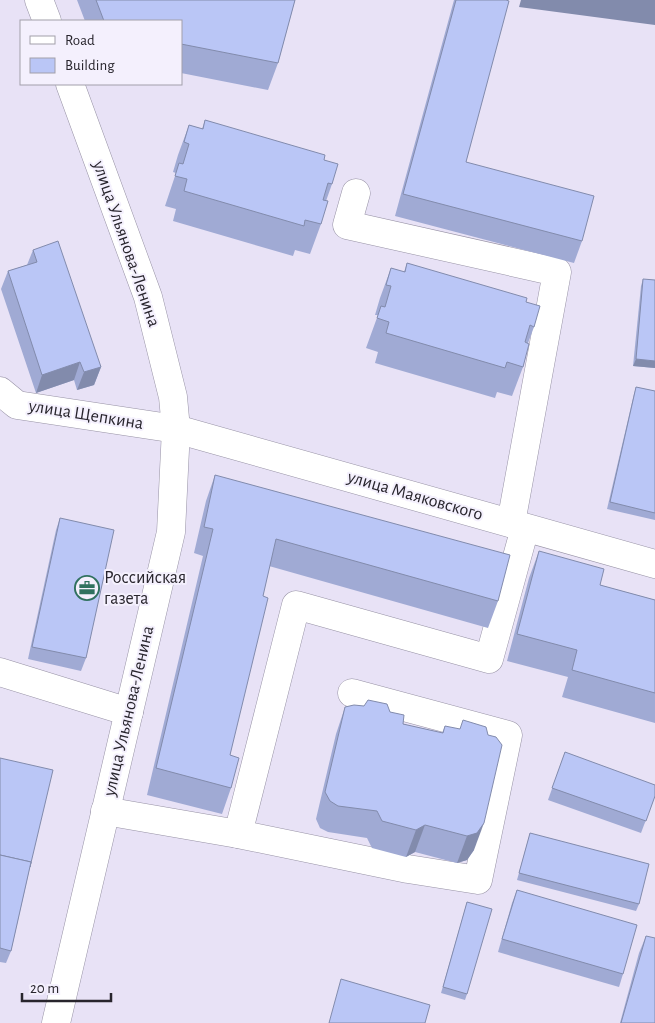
<svg xmlns="http://www.w3.org/2000/svg" width="655" height="1023" font-family="'Alegreya Sans',sans-serif">
<style>
.lines{fill:none;stroke-linecap:round;stroke-linejoin:round}
.minor-casing{stroke:#9792a5;stroke-width:29}
.minor{stroke:#fff;stroke-width:28}
.wall{fill:#a0aad4}
.shaded-wall{fill:#828bac}
.building{fill:#bac6f6;stroke:#828bac}
.labels{text-anchor:middle;dominant-baseline:central;stroke-width:4;stroke-linejoin:round;paint-order:stroke}
.street-label{font-size:18px;fill:#28252d;stroke:#f4f0fd}
.poi-label{font-size:18px;fill:#28252d;stroke:#f4f0fd;text-anchor:start}
</style>
<rect width="100%" height="100%" fill="#e8e2f6"/>
<g class="lines">
<defs>
<g id="minor">
<path d="M39 0 47 21"/>
<path d="M356 193 347 225 557 272 511 523"/>
<path d="M0 391 17 405 176 429 655 564"/>
<path d="M0 672 129 712"/>
<path d="M105 811 238 834 408 869 478 880 508 735 352 693"/>
<path d="M238 834 296 605 489 659 525 528"/>
<path d="M56 1023 171 532 176 429 173 397 148 297 70 84"/>
</g>
</defs>
<use href="#minor" class="minor-casing"/>
<use href="#minor" class="minor"/>
</g>
<g class="wall">
<path d="M77 0H295L278 63 268 90 181 73V21H85Z"/>
<path d="M454 0H506L466 162 582 241 574 263 395 216Z"/>
<path d="M205 120 324 160 332 184 326 201 321 224 310 254 295 250 293 256 173 221 176 209 165 206 176 173 173 172 178 155 189 125 202 129Z"/>
<path d="M33 250 101 367 94 385 77 390 74 380 36 393 1 289 8 271 27 265Z"/>
<path d="M407 263 526 302 534 327 528 343 523 367 512 396 497 392 495 398 375 363 378 352 366 348 378 315H375L380 298 391 268 404 272Z"/>
<path d="M643 279 655 368 633 366 641 286Z"/>
<path d="M636 387 655 391V520L607 509 634 394Z"/>
<path d="M215 475 498 601 488 628 269 566 230 755 231 788 222 814 147 795 203 556 194 553 206 501Z"/>
<path d="M60 518 86 658 81 671 28 659 56 530Z"/>
<path d="M539 551 600 585 655 600V723L562 697 568 677 507 661 529 578Z"/>
<path d="M345 707 390 712 403 724 442 733 445 726 474 850 467 860 457 863 415 852 406 857 372 848 367 838 328 832 320 828 316 819 336 734Z"/>
<path d="M565 752 655 796 641 833 548 800Z"/>
<path d="M0 758 30 867 11 951 6 963 0 962Z"/>
<path d="M530 833 639 904 636 911 517 880Z"/>
<path d="M517 890 623 974 619 987 498 952 512 903Z"/>
<path d="M467 902V994L465 1000 441 993Z"/>
<path d="M646 936 655 1023H620L639 953Z"/>
</g>
<g class="shaded-wall">
<path d="M521 0H655V25L519 7Z"/>
<path d="M636 359 655 361V368L633 366Z"/>
<path d="M80 362 74 380 36 393 42 375Z"/>
<path d="M101 367 94 385 77 390 84 372Z"/>
<path d="M484 823 474 850 467 860 457 863 467 836Z"/>
<path d="M425 825 415 852 406 857 416 830Z"/>
</g>
<g class="building">
<path d="M96 0H295L278 63 181 44V21H104Z"/>
<path d="M456 0H506L509 1 466 162 594 196 582 241 403 194Z"/>
<path d="M205 120 325 155 324 160 338 164 332 184 328 183 323 200 328 201 321 224 305 220 304 226 184 191 187 179 175 176 179 163 183 164 189 144 184 142 189 125 203 129Z"/>
<path d="M58 241 101 367 84 372 80 362 42 375 8 271 37 262 33 250Z"/>
<path d="M407 263 527 298 526 302 540 306 534 327 530 325 525 342 529 344 523 367 507 362 505 368 386 333 389 322 377 318 381 306 385 307 391 286 386 285 391 268 405 272Z"/>
<path d="M643 279 655 280V361L636 359Z"/>
<path d="M636 387 655 391V513L610 502Z"/>
<path d="M215 475 510 555 498 601 276 539 263 596 268 598 230 755 239 758 231 788 156 768 213 529 204 527Z"/>
<path d="M60 518 114 530 86 658 32 647Z"/>
<path d="M539 551 604 569 600 585 655 600V693L572 670 577 650 517 634Z"/>
<path d="M368 700 387 704 390 712 404 715 403 724 443 733 445 726 460 729 463 720 486 727 488 735 496 737 502 745 484 823 477 833 467 836 425 825 416 830 382 821 377 811 338 806 330 801 325 792 345 707 354 705 364 706Z"/>
<path d="M565 752 655 785V796L646 821 552 788Z"/>
<path d="M0 758 53 770 30 867 31 862 0 855Z"/>
<path d="M530 833 649 864 639 904 519 873Z"/>
<path d="M0 855 31 862 11 951 0 948Z"/>
<path d="M517 890 637 925 623 974 502 939Z"/>
<path d="M467 902 492 909 467 994 443 987Z"/>
<path d="M646 936 655 938V1023H621Z"/>
<path d="M341 979 430 1005 425 1023H329Z"/>
</g>
<defs>
<symbol id="office-ring" viewBox="-11 -11 22 22"><circle r="9.5" fill="#f4f0fd" stroke="#30715f" stroke-width="1.5"/><path d="M-6-3h4V-5.5h4V-3h4V5H-6ZM-1-4.5V-3h2v-1.5ZM-6 0V1H6V0Z" fill="#30715f"/></symbol>
</defs>
<g fill-rule="evenodd">
<use href="#office-ring" x="73" y="574" width="28" height="28"/>
</g>
<g class="labels">
<g class="street-label">
<text transform="translate(126 244) rotate(71)">улица Ульянова-Ленина</text>
<text transform="translate(86 415) rotate(9)">улица Щепкина</text>
<text transform="translate(415 496) rotate(16)">улица Маяковского</text>
<text transform="translate(129 711) rotate(-77)">улица Ульянова-Ленина</text>
</g>
<g class="poi-label">
<text x="104" y="578">Российская<tspan x="104" dy="21">газета</tspan></text>
</g>
</g>
<rect x="20" y="20" width="162" height="65" fill="#f4f0fd" stroke="#a29faa"/>
<rect x="30" y="36" width="25" height="8" fill="#ffffff" stroke="#a29faa"/>
<text x="65" y="45" font-size="15" fill="#28252d">Road</text>
<rect x="30" y="58" width="25" height="15" fill="#bac6f6" stroke="#a29faa"/>
<text x="65" y="70" font-size="15" fill="#28252d">Building</text>
<path d="M22 993v8h89v-8" fill="none" stroke="#28252d" stroke-width="2.5"/>
<text x="30" y="993" font-size="15" fill="#28252d" stroke="#f4f0fd" stroke-width="4" paint-order="stroke">20 m</text>
</svg>
